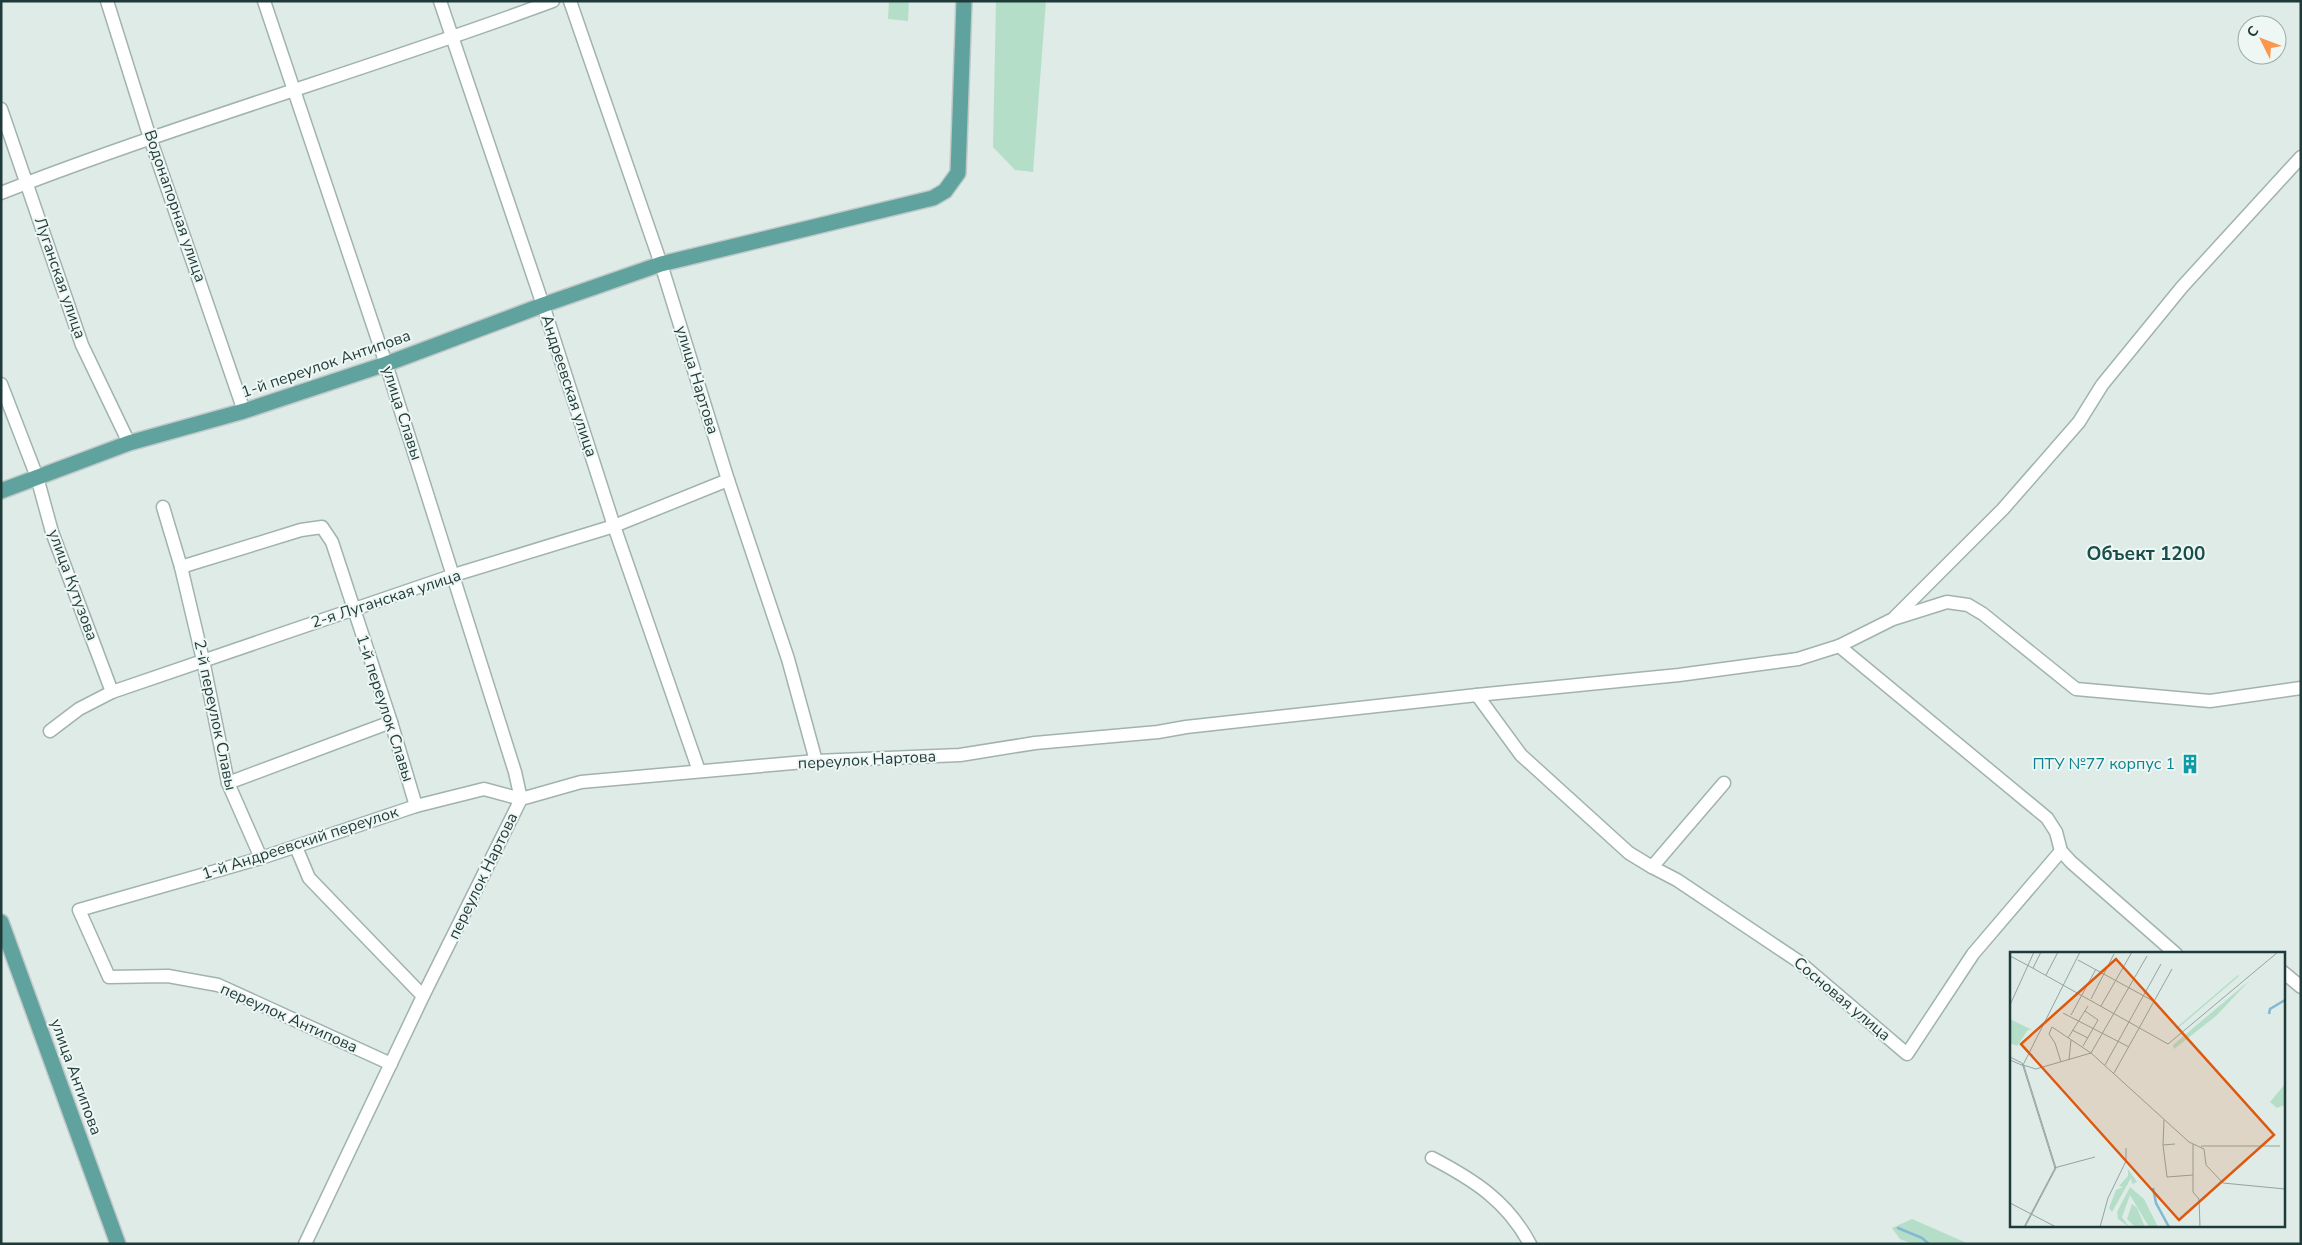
<svg xmlns="http://www.w3.org/2000/svg" width="2302" height="1245" font-family="'Nunito Sans',sans-serif">
<style>
.green{fill:#b5dec8}
.lines{fill:none;stroke-linecap:round;stroke-linejoin:round}
.stream{stroke:#82b8d4;stroke-width:2.5}
.minor-casing{stroke:#a1b3af;stroke-width:15}
.major-casing{stroke:#c0c8c8;stroke-width:18}
.minor{stroke:#fff;stroke-width:12}
.major{stroke:#60a39e;stroke-width:15}
.labels{text-anchor:middle;dominant-baseline:central;stroke-width:4;stroke-linejoin:round;paint-order:stroke}
.street-label{font-size:16px;fill:#1f3b39;stroke:#eef7f4}
.culture-label{font-size:16px;fill:#0d838f;stroke:#eef7f4;text-anchor:end}
.quarter-label{font-size:19px;font-weight:bold;fill:#1a4e4b;stroke:#eef7f4}
.inset-river{fill:none;stroke:#82b8d4;stroke-width:2.5}
.inset-road{fill:none;stroke:#92a5a1;stroke-width:1}
.view{fill:#de580e;fill-opacity:0.15;stroke:#de580e;stroke-width:2.5}
.inset-edge{fill:none;stroke:#1f3b39;stroke-width:2.5}
</style>
<rect width="100%" height="100%" fill="#deebe7"/>
<g class="green">
<path d="M889 1H909L908 21 888 19Z"/>
<path d="M996 1H1046L1033 172 1015 170 993 147Z"/>
<path d="M1912 1219 1969 1244H1912L1900 1239 1892 1228Z"/>
</g>
<g class="lines">
<path class="stream" d="M1898 1228 1922 1238 1929 1244"/>
<defs>
<g id="minor">
<path d="M107 1 150 138 244 411"/>
<path d="M264 1 386 364 515 772 521 799 484 789 416 806 261 858 79 910 109 977 168 976 218 985 391 1064"/>
<path d="M440 1 543 305 614 526 699 771"/>
<path d="M570 1 661 264 728 480 788 659 816 761"/>
<path d="M1 109 82 345 129 443"/>
<path d="M1 193C183 122 370 69 553 1"/>
<path d="M1 384 37 477 52 532 112 692"/>
<path d="M163 507 181 567 203 660 228 783 261 858"/>
<path d="M181 567 301 530 322 527 332 542 391 722 416 806"/>
<path d="M1895 617 2003 509 2079 422 2102 385 2182 287 2301 157"/>
<path d="M1839 646 2047 818 2056 832 2061 851 2071 862 2176 954"/>
<path d="M1477 695 1521 755 1629 853 1652 867"/>
<path d="M50 731 79 709 112 692 454 575 614 526 728 480"/>
<path d="M228 783 391 722"/>
<path d="M1724 783 1652 867 1677 880 1798 961 1907 1054 1973 954 2061 851"/>
<path d="M296 847 309 878 423 996"/>
<path d="M2283 972 2301 987"/>
<path d="M1432 1158C1474 1180 1507 1201 1530 1244"/>
<path d="M305 1244 423 996 521 799 581 782 816 761 960 755 1035 743 1158 732 1186 727 1477 695 1679 675 1798 659 1839 646 1893 619 1947 602 1968 605 1983 614 2076 689 2210 701 2301 688"/>
</g>
<g id="major">
<path d="M1 491 129 443 244 411 386 364 543 305 661 264 933 198 945 191 958 173 964 1"/>
<path d="M1 922 118 1244"/>
</g>
</defs>
<use href="#minor" class="minor-casing"/>
<use href="#major" class="major-casing"/>
<use href="#minor" class="minor"/>
<use href="#major" class="major"/>
</g>
<defs>
<symbol id="building-bare" viewBox="-9 -9 18 18"><path d="M-4-6H4V6H1V3H-1V6H-4ZM-2.5-4.3h1.7v1.8h-1.7ZM.8-4.3h1.7v1.8H.8ZM-2.5-1h1.7V.8h-1.7ZM.8-1h1.7V.8H.8Z" fill="#0f9aa8" stroke="#eef7f4" stroke-width="2.5" paint-order="stroke"/></symbol>
</defs>
<g fill-rule="evenodd">
<use href="#building-bare" x="2176" y="750" width="28" height="28"/>
</g>
<g class="labels">
<g class="street-label">
<text transform="translate(175 206) rotate(71)">Водонапорная улица</text>
<text transform="translate(60 278) rotate(71)">Луганская улица</text>
<text transform="translate(326 364) rotate(-19)">1-й переулок Антипова</text>
<text transform="translate(697 380) rotate(73)">улица Нартова</text>
<text transform="translate(569 386) rotate(72)">Андреевская улица</text>
<text transform="translate(402 413) rotate(72)">улица Славы</text>
<text transform="translate(73 585) rotate(70)">улица Кутузова</text>
<text transform="translate(386 599) rotate(-18)">2-я Луганская улица</text>
<text transform="translate(385 708) rotate(72)">1-й переулок Славы</text>
<text transform="translate(215 715) rotate(78)">2-й переулок Славы</text>
<text transform="translate(867 760) rotate(-3)">переулок Нартова</text>
<text transform="translate(300 843) rotate(-18)">1-й Андреевский переулок</text>
<text transform="translate(483 876) rotate(-64)">переулок Нартова</text>
<text transform="translate(1842 999) rotate(40)">Сосновая улица</text>
<text transform="translate(289 1018) rotate(24)">переулок Антипова</text>
<text transform="translate(76 1077) rotate(70)">улица Антипова</text>
</g>
<g class="culture-label">
<text x="2175" y="764">ПТУ №77 корпус 1</text>
</g>
<g class="quarter-label">
<text x="2146" y="554">Объект 1200</text>
</g>
</g>
<g transform="translate(2010 952)">
<rect width="275" height="275" fill="#deebe7"/>
<path d="M228 23 229 24 167 77 166 76ZM239 29 206 64 164 97 163 93ZM0 67 22 78H18L7 94 0 91ZM275 132V153L267 156 260 150ZM118 217 127 230 122 232 121 226 102 260 99 256 106 238 113 235 109 234 118 224ZM120 235 134 247 148 275H139L120 243 112 265 119 275 108 267 107 260ZM122 252 127 256 135 275H125L117 267Z" fill="#b5dec8"/>
<path class="inset-river" d="M259 62 260 57 275 48M143 236 146 251 159 275"/>
<path class="inset-road" d="M0 4 19 14M68 8 145 50M19 14 158 92 268 0M23 16 31 0M36 23 48 0M81 47 104 2M0 53 24 0M91 54 122 0M53 61 119 95M61 63 86 17M62 78 78 86M58 86 78 54M73 94 88 68 75 59M0 105 12 111 45 216 14 275M0 108 14 114 46 216 15 275M59 108 61 88M51 110 45 91 39 82 42 75 81 101 137 4M13 113 26 117 81 101 179 190 194 197 196 213 213 231 275 237M13 113 70 0M95 113 151 12M104 121 162 17M165 192 153 193 157 225 183 223M183 192V240L189 247 190 275M153 193 154 168M191 194H270M44 216 85 205M0 251 46 275M90 275 98 246 116 209V196"/>
<path class="view" d="M106 7 264 183 169 268 11 92Z"/>
<rect width="275" height="275" class="inset-edge"/>
</g>
<rect width="2302" height="1245" fill="none" stroke="#1f3b39" stroke-width="5"/>
<g transform="translate(2262 40) rotate(312)"><circle r="24" fill="#eef7f4" stroke="#9baca9"/>
<path d="M0-4L9 19L0 12L-9 19Z" fill="#fa974d"/>
<text y="-8" font-size="14" font-weight="bold" text-anchor="middle" fill="#1f3b39">С</text>
</g>
</svg>
